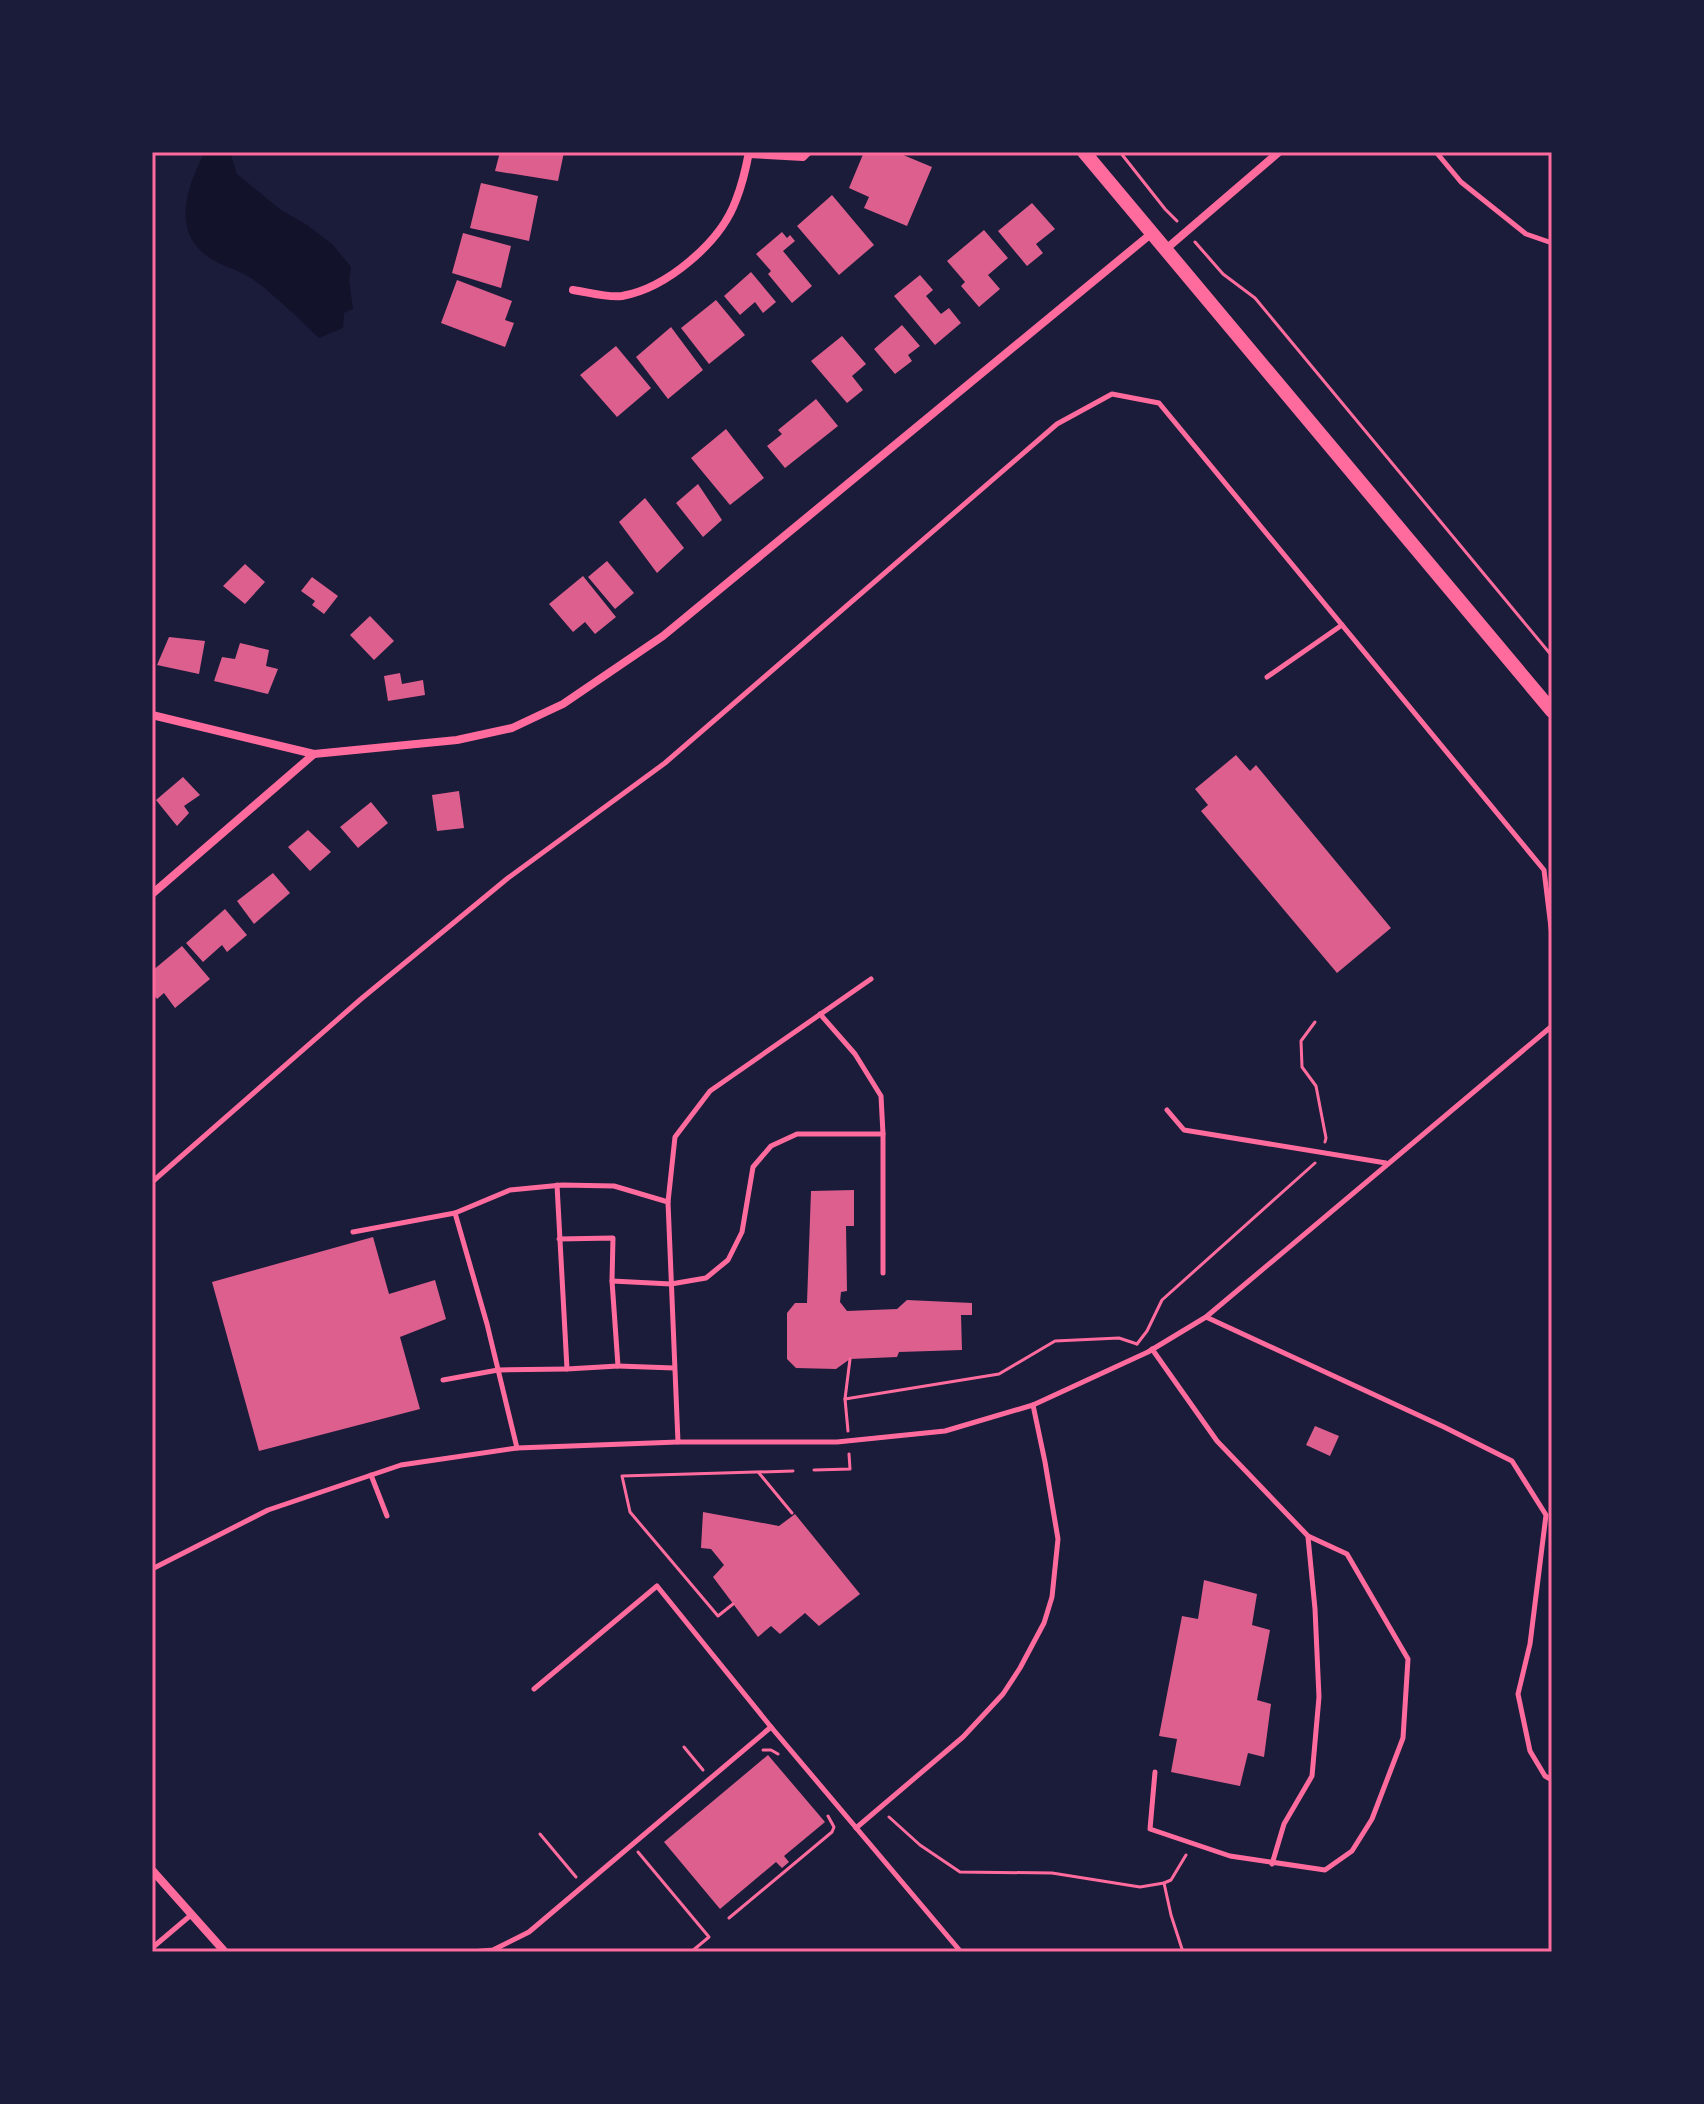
<svg xmlns="http://www.w3.org/2000/svg" width="1704" height="2104" font-family="'Sofia Sans Condensed',sans-serif">
<style>
.water{fill:#12122b}
.building{fill:#dd5f8e}
.lines{fill:none;stroke-linecap:round;stroke-linejoin:round}
.path{stroke:#ff6b9d;stroke-width:3}
.service{stroke:#ff6b9d;stroke-width:5}
.minor{stroke:#ff6b9d;stroke-width:8}
.secondary{stroke:#ff6b9d;stroke-width:14}
.neatline{fill:none;stroke:#ff6b9d;stroke-width:3}
</style>
<rect width="100%" height="100%" fill="#1b1b3a"/>
<path class="water" d="M205 152H230L237 174 281 210 307 225 333 245 351 267 349 281 353 309 344 313 343 328 319 338C298 318 277 297 254 280 239 269 218 266 204 254 172 227 188 184 205 152Z"/>
<g class="building">
<path d="M500 152H564L558 181 495 171Z"/>
<path d="M864 152H896L932 167 907 226 864 208 869 197 849 188Z"/>
<path d="M481 183 538 196 529 241 470 228Z"/>
<path d="M832 195 874 245 839 275 797 226Z"/>
<path d="M1032 203 1055 229 1036 244 1043 253 1027 266 998 231Z"/>
<path d="M984 230 1008 258 988 275 1000 289 979 307 961 286 965 282 947 261Z"/>
<path d="M782 232 787 238 790 235 795 241 783 251 812 286 792 303 768 274 771 271 756 254Z"/>
<path d="M463 233 511 246 501 288 452 273Z"/>
<path d="M751 272 776 302 763 313 755 302 740 315 724 296Z"/>
<path d="M920 275 933 290 926 296 941 314 949 308 961 323 935 345 894 296Z"/>
<path d="M457 280 512 301 505 320 514 323 505 347 441 323Z"/>
<path d="M716 300 745 335 709 364 681 328Z"/>
<path d="M902 325 920 346 908 355 912 361 895 374 874 349Z"/>
<path d="M671 327 703 370 668 399 636 357Z"/>
<path d="M842 336 866 364 852 376 863 390 847 403 811 361Z"/>
<path d="M616 346 651 388 617 417 580 375Z"/>
<path d="M816 399 838 426 785 468 767 446 782 434 778 430Z"/>
<path d="M726 429 764 478 730 505 691 458Z"/>
<path d="M698 484 722 520 703 537 676 503Z"/>
<path d="M645 498 684 548 657 573 619 522Z"/>
<path d="M607 561 634 593 615 609 588 577Z"/>
<path d="M245 564 265 582 245 604 223 586Z"/>
<path d="M583 576 616 617 595 634 585 622 573 632 549 604Z"/>
<path d="M312 577 338 596 324 614 312 605 315 601 301 591Z"/>
<path d="M370 616 394 641 374 660 350 635Z"/>
<path d="M169 637 205 641 199 674 157 665Z"/>
<path d="M240 643 269 650 266 666 278 669 268 694 214 681 222 657 235 659Z"/>
<path d="M400 673 402 684 423 680 425 695 388 701 384 676Z"/>
<path d="M1236 755 1250 771 1256 765 1391 928 1337 973 1201 811 1208 805 1195 789Z"/>
<path d="M183 777 200 795 184 806 189 813 177 826 156 800Z"/>
<path d="M459 791 464 828 437 831 432 795Z"/>
<path d="M371 802 388 823 358 848 340 827Z"/>
<path d="M308 830 331 852 310 871 288 847Z"/>
<path d="M273 873 290 893 254 924 237 901Z"/>
<path d="M225 909 247 935 227 952 222 945 203 962 186 943Z"/>
<path d="M182 946 210 979 175 1008 164 993 157 999 152 993V971Z"/>
<path d="M854 1190V1226H846L847 1291 841 1292 840 1302 847 1311 897 1309 907 1300 972 1303V1315H961L962 1350 899 1352 897 1357 850 1359 836 1369 796 1368 787 1359V1313L795 1303H807L811 1191Z"/>
<path d="M373 1237 389 1294 435 1280 446 1319 400 1337 420 1409 259 1451 212 1282Z"/>
<path d="M1315 1426 1339 1436 1330 1456 1306 1445Z"/>
<path d="M703 1512 779 1526 795 1514 860 1594 819 1626 805 1613 780 1634 771 1626 758 1637 713 1577 724 1565 711 1549 701 1548Z"/>
<path d="M1204 1580 1257 1594 1252 1625 1270 1630 1257 1700 1271 1704 1264 1757 1248 1753 1240 1786 1171 1772 1177 1739 1159 1736 1182 1616 1198 1619Z"/>
<path d="M768 1755 825 1822 784 1856 789 1862 782 1868 776 1862 720 1909 664 1842Z"/>
</g>
<g class="lines">
<g class="path">
<path d="M1120 152 1165 209 1177 221"/>
<path d="M1195 242 1223 274 1255 298 1552 656"/>
<path d="M1315 1022 1301 1041 1302 1067 1316 1086 1326 1138 1325 1142"/>
<path d="M1137 1344 1147 1331 1162 1300 1315 1163"/>
<path d="M850 1359 845 1399 999 1374 1055 1341 1119 1338 1137 1344"/>
<path d="M845 1399 848 1431"/>
<path d="M814 1470 850 1469 849 1454"/>
<path d="M759 1473 792 1513"/>
<path d="M733 1604 718 1616 630 1512 622 1476 793 1471"/>
<path d="M684 1747 703 1770"/>
<path d="M763 1750H771L778 1754"/>
<path d="M889 1817 920 1845 960 1872 1052 1873 1140 1887 1164 1883 1171 1880 1186 1855"/>
<path d="M540 1834 576 1877"/>
<path d="M638 1852 709 1937 691 1952"/>
<path d="M1164 1883 1171 1915 1183 1952"/>
<path d="M729 1918 832 1832 834 1827 828 1816"/>
</g>
<g class="service">
<path d="M1436 152 1461 182 1526 234 1552 243"/>
<path d="M1267 677 1342 625"/>
<path d="M820 1014 855 1054 881 1096 883 1134"/>
<path d="M1167 1110 1184 1130 1386 1163"/>
<path d="M152 1182 361 999 508 878 665 763 1057 424 1112 394 1159 403 1544 870 1552 936"/>
<path d="M557 1185 567 1369 618 1366 612 1281 613 1238 559 1239"/>
<path d="M353 1232 455 1213"/>
<path d="M612 1281 671 1284 706 1278 728 1260 742 1232 753 1167 771 1146 797 1134H883V1273"/>
<path d="M1206 1317 1444 1427 1512 1461 1546 1515 1530 1644 1518 1694 1530 1751 1545 1776 1552 1780"/>
<path d="M1152 1349 1217 1441 1308 1536 1347 1554 1408 1659 1403 1738 1372 1819 1352 1851 1325 1870 1230 1856 1150 1829 1155 1772"/>
<path d="M618 1366 674 1368"/>
<path d="M443 1380 498 1370 567 1369"/>
<path d="M678 1442 668 1202 675 1137 710 1091 871 979"/>
<path d="M517 1448 487 1324 455 1213 510 1190 562 1185 614 1186 668 1202"/>
<path d="M371 1475 387 1516"/>
<path d="M152 1569 268 1510 401 1465 517 1448 678 1442H837L945 1431 1033 1405 1148 1352 1206 1317 1552 1026"/>
<path d="M534 1689 657 1586 771 1727 961 1952"/>
<path d="M856 1828 963 1737 1003 1694 1020 1668 1044 1623 1052 1597 1058 1539 1045 1462 1033 1405"/>
<path d="M1272 1864 1284 1824 1312 1776 1319 1697 1315 1609 1308 1537"/>
<path d="M152 1948 191 1915"/>
<path d="M472 1952 493 1950 529 1932 771 1727"/>
</g>
<g class="minor">
<path d="M749 154 803 157 808 152"/>
<path d="M1166 249 1279 152"/>
<path d="M573 290C588 292 607 298 622 296 667 288 721 242 736 200 742 185 746 168 749 152"/>
<path d="M152 715 314 754"/>
<path d="M152 894 314 754 457 740 512 728 563 704 663 636 1152 233"/>
<path d="M152 1870 225 1952"/>
</g>
<path class="secondary" d="M1084 152 1552 711"/>
</g>
<rect width="1704" height="2104" fill="none" stroke="#1b1b3a" stroke-width="308"/>
<rect x="154" y="154" width="1396" height="1796" class="neatline"/>
</svg>
